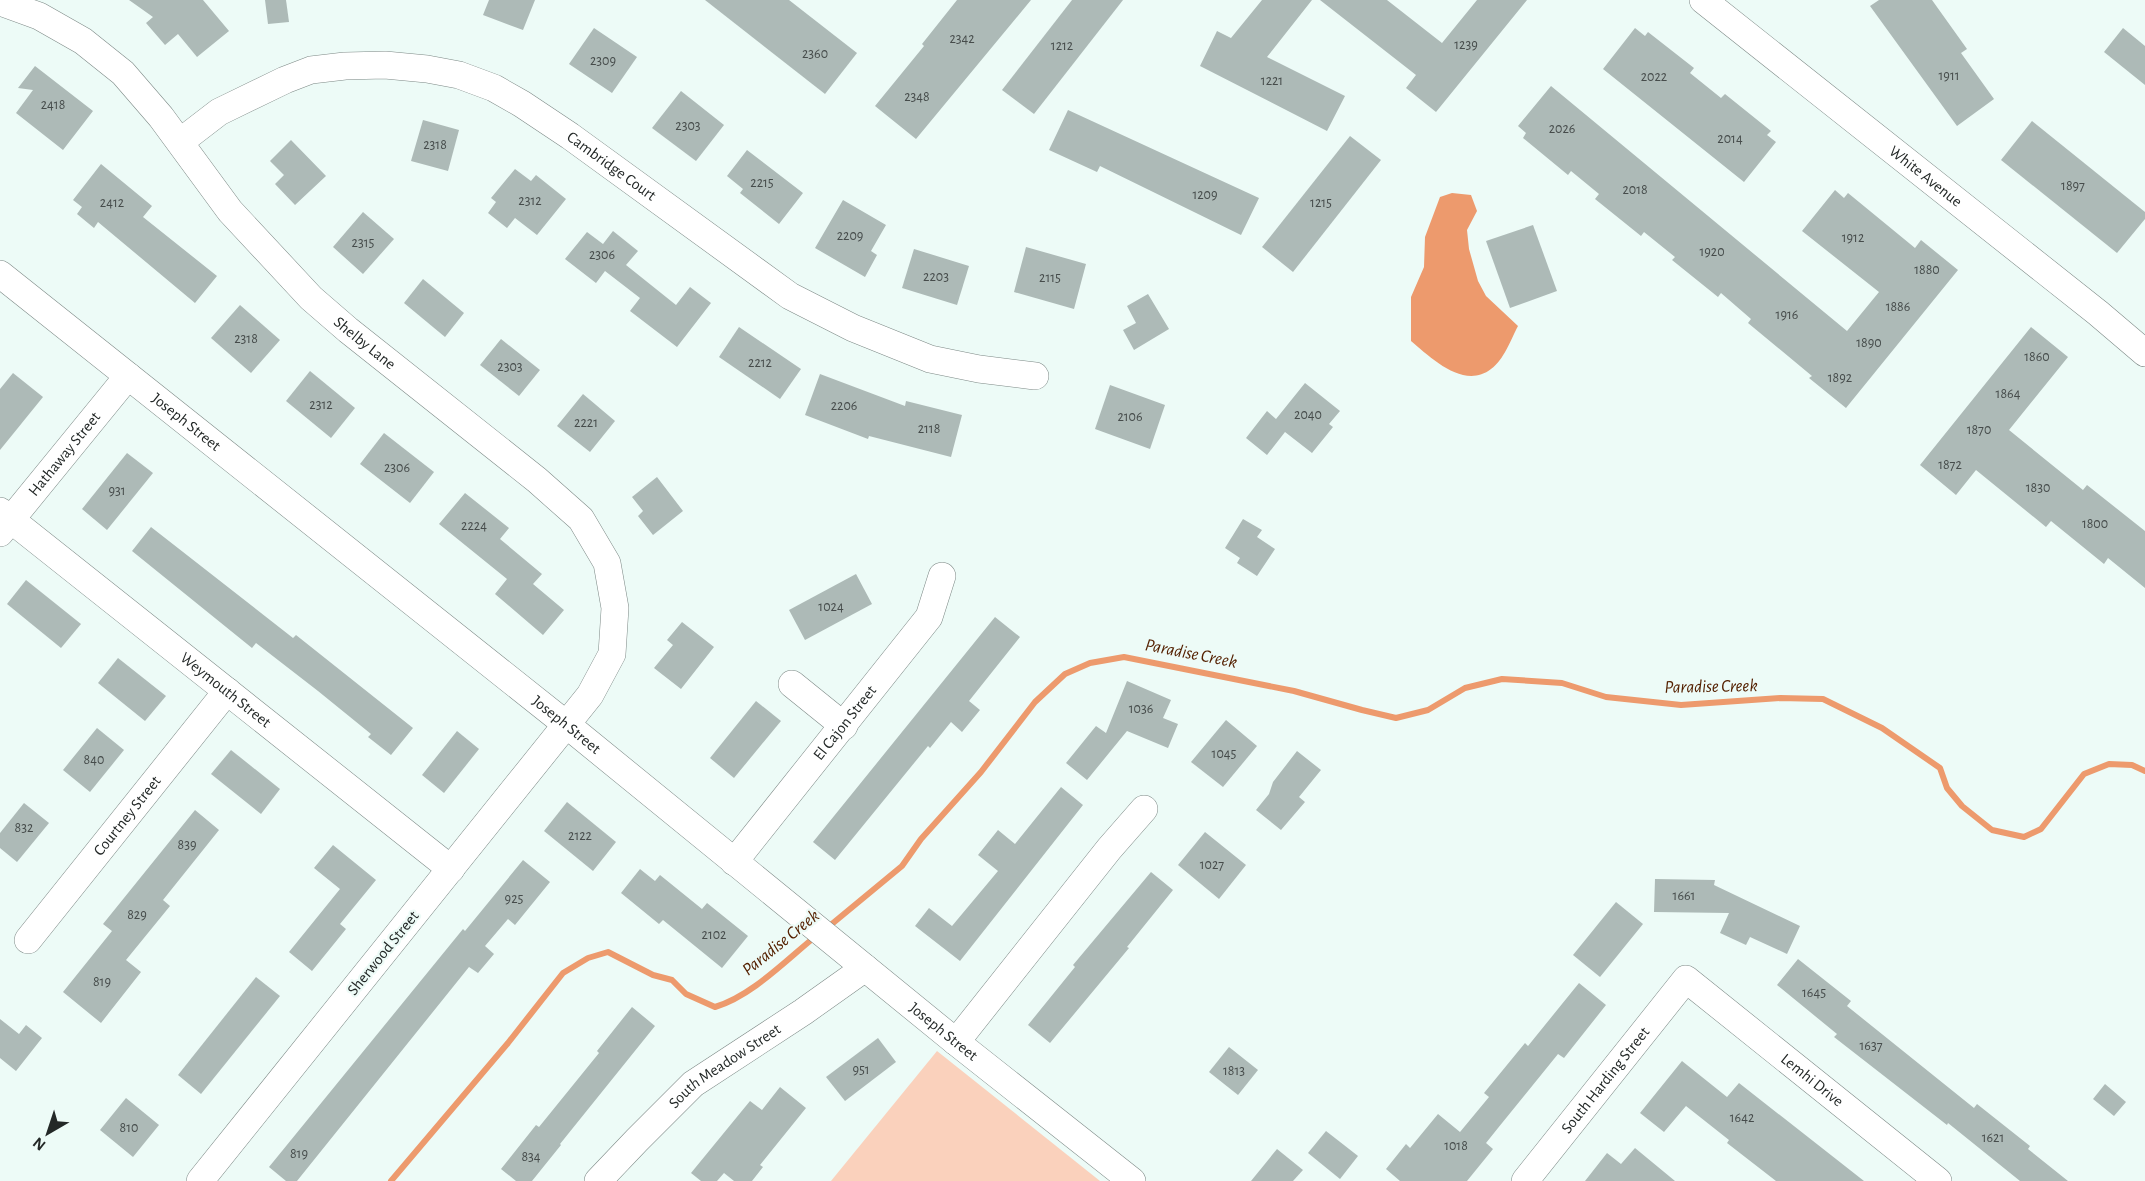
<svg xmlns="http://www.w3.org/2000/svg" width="2145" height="1181" font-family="'Alegreya Sans',sans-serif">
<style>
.green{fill:#fad1bc}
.water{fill:#ed9a6d}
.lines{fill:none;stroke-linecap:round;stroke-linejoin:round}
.stream{stroke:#ed9a6d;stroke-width:6}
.building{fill:#adbab7}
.minor-casing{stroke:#7d8986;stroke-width:28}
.minor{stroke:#fff;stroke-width:27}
.labels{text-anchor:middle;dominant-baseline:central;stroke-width:4.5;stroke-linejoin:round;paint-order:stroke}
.number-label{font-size:14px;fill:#464c4b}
.street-label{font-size:16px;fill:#232827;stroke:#edfbf7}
.water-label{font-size:18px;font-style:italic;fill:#542000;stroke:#edfbf7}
</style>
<rect width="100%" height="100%" fill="#edfbf7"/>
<path class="green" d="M937 1051 1100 1181H831Z"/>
<path class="water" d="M1452 193 1471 195 1477 211 1467 230 1469 249 1478 281 1486 296 1518 326C1511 339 1504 360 1491 369 1464 390 1431 358 1411 341V297L1424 267 1425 237 1440 197Z"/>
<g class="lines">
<g class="stream">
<path d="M827 928 902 866 921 839 981 772 1035 702 1065 674 1090 663 1124 657 1294 691 1362 710 1396 718 1428 710 1465 688 1502 679 1562 683 1606 697 1681 705 1780 698 1823 699 1882 728 1940 768 1947 788 1962 806 1992 830 2024 837 2041 829 2084 774 2109 764 2132 765 2145 771"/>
<path d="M391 1181 508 1043 563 973 588 958 608 952 653 975 672 980 686 994 715 1007C752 996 786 960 816 936"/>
</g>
</g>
<g class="building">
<path d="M129 0H203L229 31 197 57 178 34 165 45 146 23 153 17Z"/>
<path d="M265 0H286L289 22 268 24Z"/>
<path d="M489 0H535L523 30 483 15Z"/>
<path d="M705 0H789L857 53 825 94Z"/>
<path d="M957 0H1031L916 139 875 106 924 46 922 44Z"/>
<path d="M1072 0H1123L1034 114 1002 90Z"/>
<path d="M1262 0H1312L1267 57 1345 96 1327 131 1200 66 1217 31 1231 38Z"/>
<path d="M1320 0H1387L1442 43 1477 0H1527L1436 112 1406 88 1416 75Z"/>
<path d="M1879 0H1932L1967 49 1961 53 1994 99 1957 126 1870 6Z"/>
<path d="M594 28 637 57 612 93 569 64Z"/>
<path d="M1635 28 1645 36 1648 32 1694 68 1690 73 1721 98 1725 94 1771 131 1767 135 1776 142 1744 182 1603 69Z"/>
<path d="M2123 28 2145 46V85L2104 52Z"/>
<path d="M35 66 93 111 63 150 16 113 33 90 18 88Z"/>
<path d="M1551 86 1847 331 1879 292 1802 231 1835 190 1844 198 1848 193 1915 248 1921 240 1958 270 1846 408 1809 378 1812 376 1748 323 1751 319 1721 293 1718 297 1672 260 1675 257 1644 232 1641 236 1595 199 1599 194 1571 171 1568 175 1523 138 1526 133 1518 126Z"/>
<path d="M681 91 724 125 696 161 652 128Z"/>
<path d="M1068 110 1259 198 1241 235 1100 166 1097 172 1049 150Z"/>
<path d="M423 120 459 130 448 171 411 161Z"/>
<path d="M2032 121 2145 212V219L2117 253 2001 160Z"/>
<path d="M1350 136 1381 160 1293 272 1262 247Z"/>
<path d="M291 140 326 176 295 205 275 184 284 175 270 161Z"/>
<path d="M747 150 803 193 779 224 740 193 743 189 727 176Z"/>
<path d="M101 164 152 206 143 217 217 276 195 303 98 222 94 228 77 214 82 207 73 200Z"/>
<path d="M515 169 531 181 536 175 566 199 537 235 515 218 507 228 488 213 496 202 491 198Z"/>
<path d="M843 200 886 225 871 251 877 255 865 277 815 248Z"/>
<path d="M363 212 394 239 363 274 333 247Z"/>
<path d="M1533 225 1557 291 1510 308 1486 241Z"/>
<path d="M613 231 638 251 626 265 676 305 690 287 711 303 677 347 630 311 640 298 605 271 596 283 565 259 587 232 603 244Z"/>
<path d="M1026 247 1086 264 1074 309 1014 292Z"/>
<path d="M914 249 969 266 957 305 902 288Z"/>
<path d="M423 279 464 313 445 337 404 303Z"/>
<path d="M1148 294 1169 329 1134 350 1123 330 1136 323 1127 306Z"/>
<path d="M240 305 280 340 251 373 211 338Z"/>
<path d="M739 327 801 369 780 399 719 357Z"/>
<path d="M2031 327 2068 357 2009 430 2083 490 2087 485 2145 531V588L2108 558 2104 564 2051 521 2046 527 1976 470 1956 495 1920 465Z"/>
<path d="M501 339 540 370 519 396 480 365Z"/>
<path d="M310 371 355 408 331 438 286 401Z"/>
<path d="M13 373 43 397 0 450V389Z"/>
<path d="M820 374 905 406 906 401 962 415 951 457 869 436 868 439 805 415Z"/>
<path d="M1305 383 1340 411 1329 424 1333 427 1312 453 1285 432 1267 455 1246 438 1267 411 1276 419Z"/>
<path d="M1110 385 1165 405 1150 449 1095 429Z"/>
<path d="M583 394 615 421 590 452 557 426Z"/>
<path d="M384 433 434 472 410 503 360 464Z"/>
<path d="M127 453 153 473 107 530 82 509Z"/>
<path d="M657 477 683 511 653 535 638 516 643 511 632 497Z"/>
<path d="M465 493 509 528 500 539 542 574 533 584 564 610 543 635 495 594 507 579 439 524Z"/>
<path d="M1243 519 1262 530 1257 537 1275 549 1257 576 1237 563 1240 558 1225 548Z"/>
<path d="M151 527 293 638 296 635 413 728 391 755 368 737 371 734 318 691 256 643 252 648 132 551Z"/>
<path d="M856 574 872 604 805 640 789 610Z"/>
<path d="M26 580 81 624 61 648 7 604Z"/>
<path d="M995 617 1020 637 969 701 980 710 962 732 951 722 930 748 928 746 835 860 813 842Z"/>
<path d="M682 622 714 647 681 689 654 668 673 645 667 640Z"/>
<path d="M118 658 166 696 145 721 98 683Z"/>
<path d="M1127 681 1171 700 1163 718 1178 724 1168 748 1127 731 1087 780 1066 763 1096 726 1106 733Z"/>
<path d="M756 701 781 721 734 778 710 758Z"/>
<path d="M1226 720 1257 746 1223 787 1191 762Z"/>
<path d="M97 728 124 750 90 792 63 770Z"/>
<path d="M457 731 479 749 444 793 422 775Z"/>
<path d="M231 750 280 789 261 814 211 774Z"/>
<path d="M1297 751 1321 770 1299 797 1305 802 1281 830 1256 810 1269 794 1273 782Z"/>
<path d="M1061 787 1083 805 960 961 915 926 929 908 952 926 998 871 978 855 998 830 1015 844Z"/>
<path d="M567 802 616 842 593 871 544 831Z"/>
<path d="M24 803 49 823 17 862 0 848V833Z"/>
<path d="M195 810 219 830 163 900 170 906 126 960 141 972 101 1023 63 992 112 931 103 924Z"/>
<path d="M1205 832 1246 865 1219 899 1178 865Z"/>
<path d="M333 845 376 880 340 924 346 929 312 971 289 952 340 889 314 868Z"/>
<path d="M523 860 550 882 515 925 508 919 485 946 494 954 478 973 469 967 297 1181H286L269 1167 463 929 465 931Z"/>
<path d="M640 869 655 881 660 875 702 909 707 903 748 936 722 968 663 920 659 924 621 893Z"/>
<path d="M1151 872 1173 890 1127 947 1129 948 1050 1043 1028 1025 1075 967 1073 965Z"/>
<path d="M1655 879 1715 880 1714 885 1800 926 1787 954 1750 937 1746 945 1720 933 1729 913 1654 912Z"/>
<path d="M1616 902 1643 924 1600 977 1573 955Z"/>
<path d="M1798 959 1851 1001 1847 1006 1974 1108 1977 1104 2030 1146 2028 1149 2068 1181H2020L1948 1123 1947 1125 1834 1037 1837 1034 1777 985Z"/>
<path d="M256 977 280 996 201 1094 178 1075Z"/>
<path d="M1579 983 1606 1005 1564 1058 1558 1054 1498 1128 1486 1143 1493 1149 1467 1181H1400L1386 1169 1406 1144 1410 1148 1438 1114 1460 1132 1489 1097 1484 1093 1525 1043 1528 1046Z"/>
<path d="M632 1007 655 1026 560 1144 561 1145 532 1181H516L501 1169 536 1125 539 1127 599 1053 597 1051Z"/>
<path d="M0 1019 19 1034 26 1025 42 1038 16 1071 0 1058Z"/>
<path d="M878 1038 896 1062 845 1101 826 1077Z"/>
<path d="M1229 1047 1258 1070 1238 1095 1209 1072Z"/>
<path d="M1682 1061 1727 1097 1739 1083 1864 1181H1776L1727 1143 1729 1140 1686 1106 1664 1132 1640 1113Z"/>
<path d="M2105 1084 2126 1102 2114 1116 2093 1099Z"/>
<path d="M780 1087 806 1108 760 1165 763 1167 752 1181H734L724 1173 717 1181H701L691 1173 750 1101 762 1110Z"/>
<path d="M126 1098 159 1125 133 1157 100 1130Z"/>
<path d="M1326 1131 1358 1156 1340 1179 1308 1153Z"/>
<path d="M1635 1148 1675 1181H1585L1607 1153 1621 1164Z"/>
<path d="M1277 1149 1303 1170 1293 1181H1251Z"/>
</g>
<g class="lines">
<defs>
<g id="minor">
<path id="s1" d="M1703 0 2098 313 2145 353"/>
<path id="s2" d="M0 2 39 16 83 41 123 73 161 117 230 211 311 298 348 330 537 480 581 519 607 563 615 608 612 654 590 695 200 1181"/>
<path id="s3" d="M180 142 219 112 285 80 311 70 345 66 385 65 427 69 459 75 494 88 522 104 570 136 790 296 853 328 930 359 979 369 1035 376"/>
<path id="s4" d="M0 274 567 725 956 1042 1132 1181"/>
<path id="s5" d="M0 511 451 869"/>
<path id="s6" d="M0 533 128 376"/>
<path d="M792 684 844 726"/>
<path id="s7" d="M734 862 929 617 942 576"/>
<path id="s8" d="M28 940 227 691"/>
<path d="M956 1042 1109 849 1144 809"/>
<path id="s9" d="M598 1181 637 1140 693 1084 803 1012 865 968"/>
<path id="s10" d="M1525 1181 1686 979 1938 1181"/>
</g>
</defs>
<use href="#minor" class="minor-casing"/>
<use href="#minor" class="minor"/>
</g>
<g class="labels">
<g class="number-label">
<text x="962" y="39">2342</text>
<text x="1466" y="45">1239</text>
<text x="1062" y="46">1212</text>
<text x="815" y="54">2360</text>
<text x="603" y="61">2309</text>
<text x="1949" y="76">1911</text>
<text x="1654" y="77">2022</text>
<text x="1272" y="81">1221</text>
<text x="917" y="97">2348</text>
<text x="53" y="105">2418</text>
<text x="688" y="126">2303</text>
<text x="1562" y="129">2026</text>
<text x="1730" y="139">2014</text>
<text x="435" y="145">2318</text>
<text x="762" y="183">2215</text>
<text x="2073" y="186">1897</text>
<text x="1635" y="190">2018</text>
<text x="1205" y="195">1209</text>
<text x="530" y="201">2312</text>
<text x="112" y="203">2412</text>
<text x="1321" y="203">1215</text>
<text x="850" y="236">2209</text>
<text x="1853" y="238">1912</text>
<text x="363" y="243">2315</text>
<text x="1712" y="252">1920</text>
<text x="602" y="255">2306</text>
<text x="1927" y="270">1880</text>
<text x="936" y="277">2203</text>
<text x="1050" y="278">2115</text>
<text x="1898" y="307">1886</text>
<text x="1787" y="315">1916</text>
<text x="246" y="339">2318</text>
<text x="1869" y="343">1890</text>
<text x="2037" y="357">1860</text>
<text x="760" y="363">2212</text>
<text x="510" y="367">2303</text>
<text x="1840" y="378">1892</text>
<text x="2008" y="394">1864</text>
<text x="321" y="405">2312</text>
<text x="844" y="406">2206</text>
<text x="1308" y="415">2040</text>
<text x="1130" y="417">2106</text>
<text x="586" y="423">2221</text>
<text x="929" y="429">2118</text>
<text x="1979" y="430">1870</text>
<text x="1950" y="465">1872</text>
<text x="397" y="468">2306</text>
<text x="2038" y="488">1830</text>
<text x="117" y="491">931</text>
<text x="2095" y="524">1800</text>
<text x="474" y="526">2224</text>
<text x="831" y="607">1024</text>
<text x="1141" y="709">1036</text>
<text x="1224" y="754">1045</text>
<text x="94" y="760">840</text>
<text x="24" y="828">832</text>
<text x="580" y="836">2122</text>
<text x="187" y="845">839</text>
<text x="1212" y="865">1027</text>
<text x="1684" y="896">1661</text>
<text x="514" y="899">925</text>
<text x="137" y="915">829</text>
<text x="714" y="935">2102</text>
<text x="102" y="982">819</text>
<text x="1814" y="993">1645</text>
<text x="1871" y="1046">1637</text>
<text x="861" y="1070">951</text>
<text x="1234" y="1071">1813</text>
<text x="1742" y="1118">1642</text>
<text x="129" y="1128">810</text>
<text x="1993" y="1138">1621</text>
<text x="1456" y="1146">1018</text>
<text x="299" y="1154">819</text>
<text x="531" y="1157">834</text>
</g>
<g class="street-label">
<text stroke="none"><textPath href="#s3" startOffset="478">Cambridge Court</textPath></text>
<text stroke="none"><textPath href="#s1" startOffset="284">White Avenue</textPath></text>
<text stroke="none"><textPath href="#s2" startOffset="507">Shelby Lane</textPath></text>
<text stroke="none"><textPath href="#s4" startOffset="238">Joseph Street</textPath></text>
<text stroke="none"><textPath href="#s6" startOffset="102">Hathaway Street</textPath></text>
<text stroke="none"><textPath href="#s5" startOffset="288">Weymouth Street</textPath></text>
<text stroke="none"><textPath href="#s7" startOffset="178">El Cajon Street</textPath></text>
<text stroke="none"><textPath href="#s4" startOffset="724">Joseph Street</textPath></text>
<text stroke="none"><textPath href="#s8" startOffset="159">Courtney Street</textPath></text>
<text transform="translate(383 953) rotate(-51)">Sherwood Street</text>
<text stroke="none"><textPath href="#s4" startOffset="1210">Joseph Street</textPath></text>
<text stroke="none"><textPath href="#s9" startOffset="172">South Meadow Street</textPath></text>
<text stroke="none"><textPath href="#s10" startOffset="129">South Harding Street</textPath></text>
<text stroke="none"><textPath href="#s10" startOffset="420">Lemhi Drive</textPath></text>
</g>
<g class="water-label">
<text transform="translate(1191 654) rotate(11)">Paradise Creek</text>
<text transform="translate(1711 687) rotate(-1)">Paradise Creek</text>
<text transform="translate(781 943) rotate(-39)">Paradise Creek</text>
</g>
</g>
<g transform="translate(48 1133) rotate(219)" stroke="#edfbf7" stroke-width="4.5" paint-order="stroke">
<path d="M0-4.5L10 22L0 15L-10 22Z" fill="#232827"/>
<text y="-9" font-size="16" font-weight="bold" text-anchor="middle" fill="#232827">N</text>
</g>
</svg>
